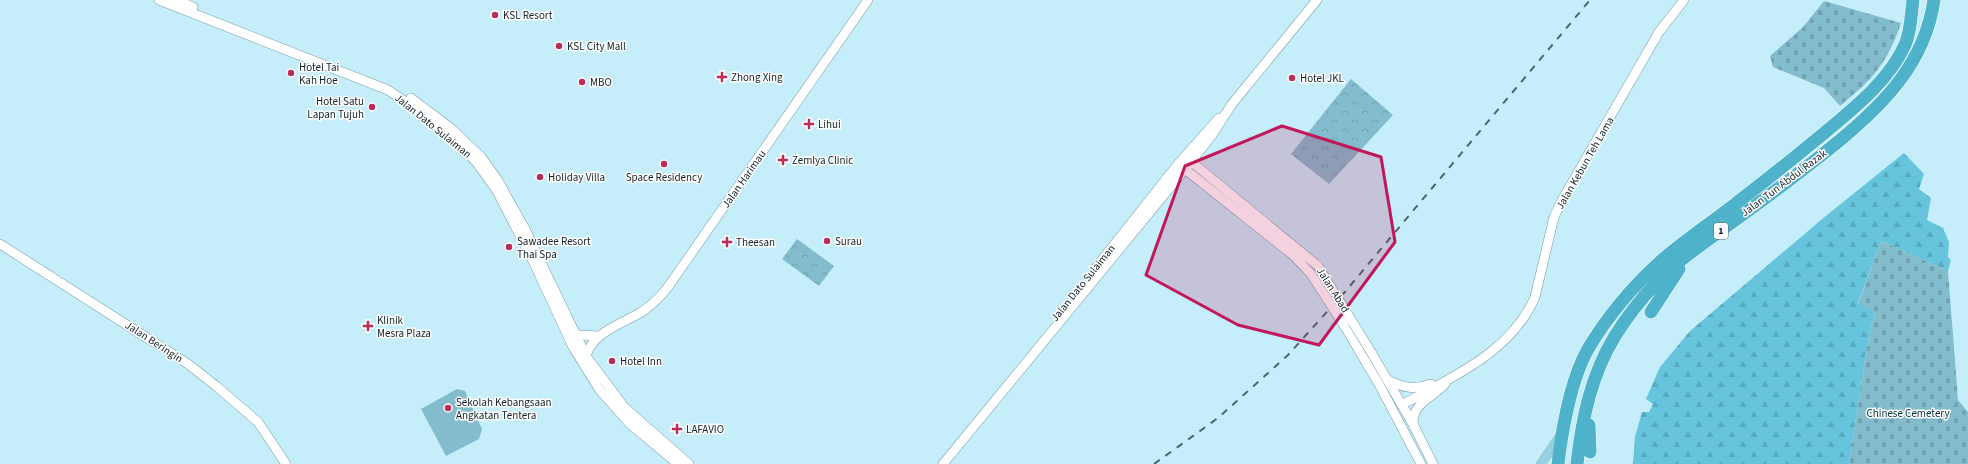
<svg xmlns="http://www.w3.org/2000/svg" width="1968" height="464" font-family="'Source Sans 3',sans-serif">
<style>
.grass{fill:#83bdcd}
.forest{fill:url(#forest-firs)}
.cemetery{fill:url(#cemetery-stones)}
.park{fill:url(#park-crowns)}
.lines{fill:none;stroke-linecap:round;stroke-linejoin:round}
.minor-casing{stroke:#759ca6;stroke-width:10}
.major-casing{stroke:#fff;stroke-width:12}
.highway-casing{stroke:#fff;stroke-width:14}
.minor{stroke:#fff;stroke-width:9}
.major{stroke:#95d1e0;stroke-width:11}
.highway{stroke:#4eb2cb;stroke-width:13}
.rail{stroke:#4d646c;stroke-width:2;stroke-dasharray:7 7;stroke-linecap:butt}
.minor-bridge-casing{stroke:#759ca6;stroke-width:10;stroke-linecap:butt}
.minor-bridge{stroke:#fff;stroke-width:9}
.marked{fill:#c2185b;fill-opacity:0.2;stroke:#c2185b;stroke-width:3;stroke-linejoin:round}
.poi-dot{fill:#bb2c5a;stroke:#fff;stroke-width:1.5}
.labels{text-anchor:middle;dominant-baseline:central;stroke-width:3;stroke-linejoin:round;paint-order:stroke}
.shield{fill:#fff;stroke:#596467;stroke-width:1}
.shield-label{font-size:10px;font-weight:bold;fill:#122126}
.poi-label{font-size:11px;fill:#122126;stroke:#fff;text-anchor:start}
.street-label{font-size:11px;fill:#122126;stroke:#fff}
.park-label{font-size:11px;fill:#002f3a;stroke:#fff}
</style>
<defs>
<pattern id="forest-firs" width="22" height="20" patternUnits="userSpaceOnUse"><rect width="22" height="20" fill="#66c5dd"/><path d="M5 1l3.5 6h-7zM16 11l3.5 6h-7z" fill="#57a9be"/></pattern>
<pattern id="cemetery-stones" width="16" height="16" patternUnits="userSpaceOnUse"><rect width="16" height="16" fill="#83bdcd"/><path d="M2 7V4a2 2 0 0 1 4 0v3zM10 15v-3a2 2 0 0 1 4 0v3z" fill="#70a2b0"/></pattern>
<pattern id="park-crowns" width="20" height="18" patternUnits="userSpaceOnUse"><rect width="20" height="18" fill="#83bdcd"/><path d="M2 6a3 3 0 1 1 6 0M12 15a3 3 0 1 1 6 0" fill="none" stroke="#70a2b0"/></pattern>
</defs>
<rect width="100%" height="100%" fill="#c5eefa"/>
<path class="grass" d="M457 389 465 391 482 429 479 439 446 456 421 409Z"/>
<path class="forest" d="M1904 153 1924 174 1919 189 1931 198 1927 220 1943 228 1949 242 1948 257 1951 260 1948 271 1881 241 1858 303 1875 311 1866 352 1849 464H1633L1635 437 1642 412H1649L1653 404 1646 399 1660 367 1690 331 1827 215Z"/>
<g class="cemetery">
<path d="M1824 1 1901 23C1887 64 1873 79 1840 106L1824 88 1773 67 1770 56 1803 27Z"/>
<path d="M1881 241 1948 271 1958 400 1968 412V464H1849L1866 352 1875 311 1858 304Z"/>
</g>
<g class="park">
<path d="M1351 79 1393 115 1329 184 1291 154Z"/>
<path d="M797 239 834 266 819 286 782 259Z"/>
</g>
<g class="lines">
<defs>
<g id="minor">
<path d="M159 0 388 90 410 105 460 145 477 163 497 191 533 261 573 347 599 389 629 423 678 464"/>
<path d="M176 0 193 7"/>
<path d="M411 98 452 129 482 158 497 179 525 229 586 356 624 407 689 464"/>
<path d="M1188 159 1318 266"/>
<path d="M1181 166 1294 256 1311 274"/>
<path d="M0 244 188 364 216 386 258 422 286 464"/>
<path d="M1094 270 1178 164 1219 118"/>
<path d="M1344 325 1380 386 1421 464"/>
<path d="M573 331 578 335 599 336"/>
<path d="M1371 352 1413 424 1433 464"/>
<path d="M586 356C593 331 623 324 643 311 653 304 661 296 668 287L868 0"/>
<path d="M1388 380C1403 388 1415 390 1431 384"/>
<path d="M1402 405C1451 377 1511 353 1535 297L1554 217 1561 202 1659 32 1684 0"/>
<path d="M1413 424C1413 402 1431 399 1445 384"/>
<path d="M943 464 1191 162 1212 135 1232 104 1317 0"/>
</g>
<path id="major" d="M1541 464 1562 433"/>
<g id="highway">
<path d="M1651 312 1679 269"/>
<path d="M1589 425 1590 452"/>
<path d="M1558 464C1562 430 1571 379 1588 349 1607 317 1634 285 1662 260 1686 239 1714 221 1739 201 1768 179 1795 157 1823 134 1853 109 1888 82 1905 45 1911 31 1911 15 1913 0"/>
<path d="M1577 464C1582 419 1591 375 1615 336 1626 318 1641 299 1656 283 1679 259 1708 240 1735 220 1770 195 1805 169 1839 141 1885 103 1925 62 1934 0"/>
</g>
</defs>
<use href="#minor" class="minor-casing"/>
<use href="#major" class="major-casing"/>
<use href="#highway" class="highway-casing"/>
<use href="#minor" class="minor"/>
<use href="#major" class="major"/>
<use href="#highway" class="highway"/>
<path class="rail" d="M1154 464 1218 418 1288 355 1344 293 1590 0"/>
<defs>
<g id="minor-bridge">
<path d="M1318 266 1371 352"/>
<path d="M1311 274 1344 325"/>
</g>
</defs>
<use href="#minor-bridge" class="minor-bridge-casing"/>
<use href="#minor-bridge" class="minor-bridge"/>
</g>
<path class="marked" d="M1282 126 1381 157 1395 242 1319 345 1238 325 1146 275 1185 166Z"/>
<g class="poi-dot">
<circle cx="495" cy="15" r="4"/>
<circle cx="559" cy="46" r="4"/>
<circle cx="291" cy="73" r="4"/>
<path d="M720 71h4v4h4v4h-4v4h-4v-4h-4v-4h4z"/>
<circle cx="1292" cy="78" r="4"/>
<circle cx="582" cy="82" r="4"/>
<circle cx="372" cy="107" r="4"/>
<path d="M807 118h4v4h4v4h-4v4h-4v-4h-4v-4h4z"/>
<path d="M781 154h4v4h4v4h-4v4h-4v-4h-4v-4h4z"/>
<circle cx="664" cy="164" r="4"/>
<circle cx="540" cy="177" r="4"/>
<circle cx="827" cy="241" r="4"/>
<path d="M725 236h4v4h4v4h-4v4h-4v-4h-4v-4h4z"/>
<circle cx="509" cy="247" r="4"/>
<path d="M366 320h4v4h4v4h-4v4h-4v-4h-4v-4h4z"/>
<circle cx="612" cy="361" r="4"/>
<circle cx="448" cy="408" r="4"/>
<path d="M675 423h4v4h4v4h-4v4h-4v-4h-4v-4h4z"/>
</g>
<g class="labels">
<rect class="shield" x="1714" y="223" width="14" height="16" rx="3"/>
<g class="shield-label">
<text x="1721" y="231">1</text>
</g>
<g class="poi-label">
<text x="503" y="15">KSL Resort</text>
<text x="567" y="46">KSL City Mall</text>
<text x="299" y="67">Hotel Tai<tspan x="299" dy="13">Kah Hoe</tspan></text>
<text x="731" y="77">Zhong Xing</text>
<text x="1300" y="78">Hotel JKL</text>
<text x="590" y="82">MBO</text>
<text x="364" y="101" text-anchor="end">Hotel Satu<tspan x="364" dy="13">Lapan Tujuh</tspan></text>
<text x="818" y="124">Lihui</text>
<text x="792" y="160">Zemlya Clinic</text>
<text x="548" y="177">Holiday Villa</text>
<text x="664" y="177" text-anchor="middle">Space Residency</text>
<text x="517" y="241">Sawadee Resort<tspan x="517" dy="13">Thai Spa</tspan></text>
<text x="835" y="241">Surau</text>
<text x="736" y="242">Theesan</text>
<text x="377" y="320">Klinik<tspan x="377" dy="13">Mesra Plaza</tspan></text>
<text x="620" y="361">Hotel Inn</text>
<text x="456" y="402">Sekolah Kebangsaan<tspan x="456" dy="13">Angkatan Tentera</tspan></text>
<text x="686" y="429">LAFAVIO</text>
</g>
<g class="street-label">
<text transform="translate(433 126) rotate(39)">Jalan Dato Sulaiman</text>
<text transform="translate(1585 163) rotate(-60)">Jalan Kebun Teh Lama</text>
<text transform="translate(744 179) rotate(-55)">Jalan Harimau</text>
<text transform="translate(1784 183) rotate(-37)">Jalan Tun Abdul Razak</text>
<text transform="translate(1083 283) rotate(-51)">Jalan Dato Sulaiman</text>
<text transform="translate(1333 290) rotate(58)">Jalan Abad</text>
<text transform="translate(154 342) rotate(33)">Jalan Beringin</text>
</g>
<g class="park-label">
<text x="1908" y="413">Chinese Cemetery</text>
</g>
</g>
</svg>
